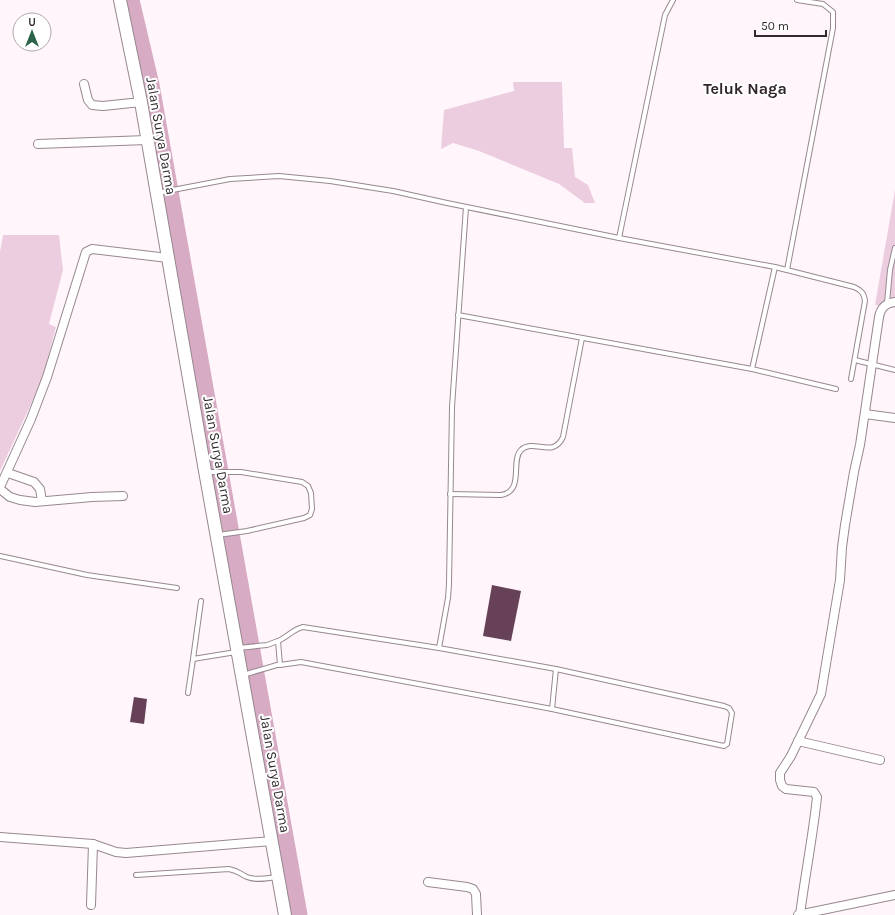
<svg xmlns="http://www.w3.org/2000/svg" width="895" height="915" font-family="Karla,sans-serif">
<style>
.green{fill:#eccddf}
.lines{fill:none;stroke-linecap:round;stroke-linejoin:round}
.river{stroke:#d7abc4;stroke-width:17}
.building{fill:#664158}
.lane-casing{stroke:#978890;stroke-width:6}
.street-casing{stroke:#978890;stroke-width:10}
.primary-casing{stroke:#978890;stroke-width:14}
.lane{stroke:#fff;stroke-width:4}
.street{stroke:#fff;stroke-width:8}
.primary{stroke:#fff;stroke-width:12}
.labels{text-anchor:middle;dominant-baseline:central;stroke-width:4;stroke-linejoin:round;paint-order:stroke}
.street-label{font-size:14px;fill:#302a2d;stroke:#fff}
.quarter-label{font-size:16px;font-weight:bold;fill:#31252c;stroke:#fff}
</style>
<rect width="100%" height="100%" fill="#fff5fa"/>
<g class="green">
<path d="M513 82H562L564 148H572L575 177 588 185 595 203H585L559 184 479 151 453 143 441 149 444 110 514 91Z"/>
<path d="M895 190V308L875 305Z"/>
<path d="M3 235H59L63 270 49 324 56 327 42 380 0 471V252Z"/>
</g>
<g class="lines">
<path class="river" d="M131 0 151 85 299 915"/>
</g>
<g class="building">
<path d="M492 585 521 591 511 641 483 636Z"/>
<path d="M134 697 147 699 144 724 130 722Z"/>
</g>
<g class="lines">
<defs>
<g id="lane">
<path d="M157 193 230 179 279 176 330 181 393 191 447 203 619 238 775 267 854 287C861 290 864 293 865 301L851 379"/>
<path d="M619 238 665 15 673 0"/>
<path d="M787 270 833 28V12L823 4 797 0"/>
<path d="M887 303 890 270 895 248"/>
<path d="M458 315 752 369 836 389"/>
<path d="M855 360 895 370"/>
<path d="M752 369 775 267"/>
<path d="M207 472H241L302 482 308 486 311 493 312 509 310 515 304 518 247 531 218 535"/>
<path d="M450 494 501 495C525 491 510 461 521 450 534 438 553 459 563 437L582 338"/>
<path d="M0 556 87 575 177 588"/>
<path d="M201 601 193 659 236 652"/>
<path d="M238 648 267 645 278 641"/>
<path d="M439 648 448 598 449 584 452 407 466 207"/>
<path d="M243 675 277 665H280L301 662 552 709 724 746 727 744 732 713 729 708 724 706 556 669 439 648 303 627C293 629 288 637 278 641L280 665"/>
<path d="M188 693 193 659"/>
<path d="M552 709 556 669"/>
<path d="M136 875 229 869C239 871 240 874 247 877 256 881 268 878 277 877"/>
</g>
<g id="street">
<path d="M84 84 88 100 92 105 103 106 141 102"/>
<path d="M38 144 147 140"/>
<path d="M865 414 895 418"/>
<path d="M8 473 34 482 40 489 42 501"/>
<path d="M0 487 31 419 47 377 86 252 92 249 168 258"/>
<path d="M0 489 10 497 20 500 35 502 92 497 123 496"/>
<path d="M798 741 880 760"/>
<path d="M0 837 93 844 116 852 126 853 272 841"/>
<path d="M428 882 467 887 473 889 476 894 477 915"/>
<path d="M91 905 93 844"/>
<path d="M798 915 895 895"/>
<path d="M800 915C805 875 813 836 817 797L814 792 786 789 782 786 780 780V773L791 756 821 694 840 580 842 547 845 525 854 472 860 445 879 317C881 307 886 303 895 302"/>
</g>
<path id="primary" d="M120 0 141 102 205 471 285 915"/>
</defs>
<use href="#lane" class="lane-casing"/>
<use href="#street" class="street-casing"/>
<use href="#primary" class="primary-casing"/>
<use href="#lane" class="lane"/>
<use href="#street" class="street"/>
<use href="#primary" class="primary"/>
</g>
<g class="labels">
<g class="street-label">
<text transform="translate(161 136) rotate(80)">Jalan Surya Darma</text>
<text transform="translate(218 455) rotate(80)">Jalan Surya Darma</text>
<text transform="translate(275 774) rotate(80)">Jalan Surya Darma</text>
</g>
<g class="quarter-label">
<text x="745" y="88">Teluk Naga</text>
</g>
</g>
<g transform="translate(32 32)"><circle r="19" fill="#ffffff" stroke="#acaaab"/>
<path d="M0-3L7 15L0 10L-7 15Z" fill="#2b624a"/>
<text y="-6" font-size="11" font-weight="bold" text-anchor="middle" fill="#302a2d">U</text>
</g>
<path d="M755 30v6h71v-6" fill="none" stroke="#302a2d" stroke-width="2"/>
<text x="761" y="30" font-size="12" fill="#302a2d" stroke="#ffffff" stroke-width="3" paint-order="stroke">50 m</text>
</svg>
